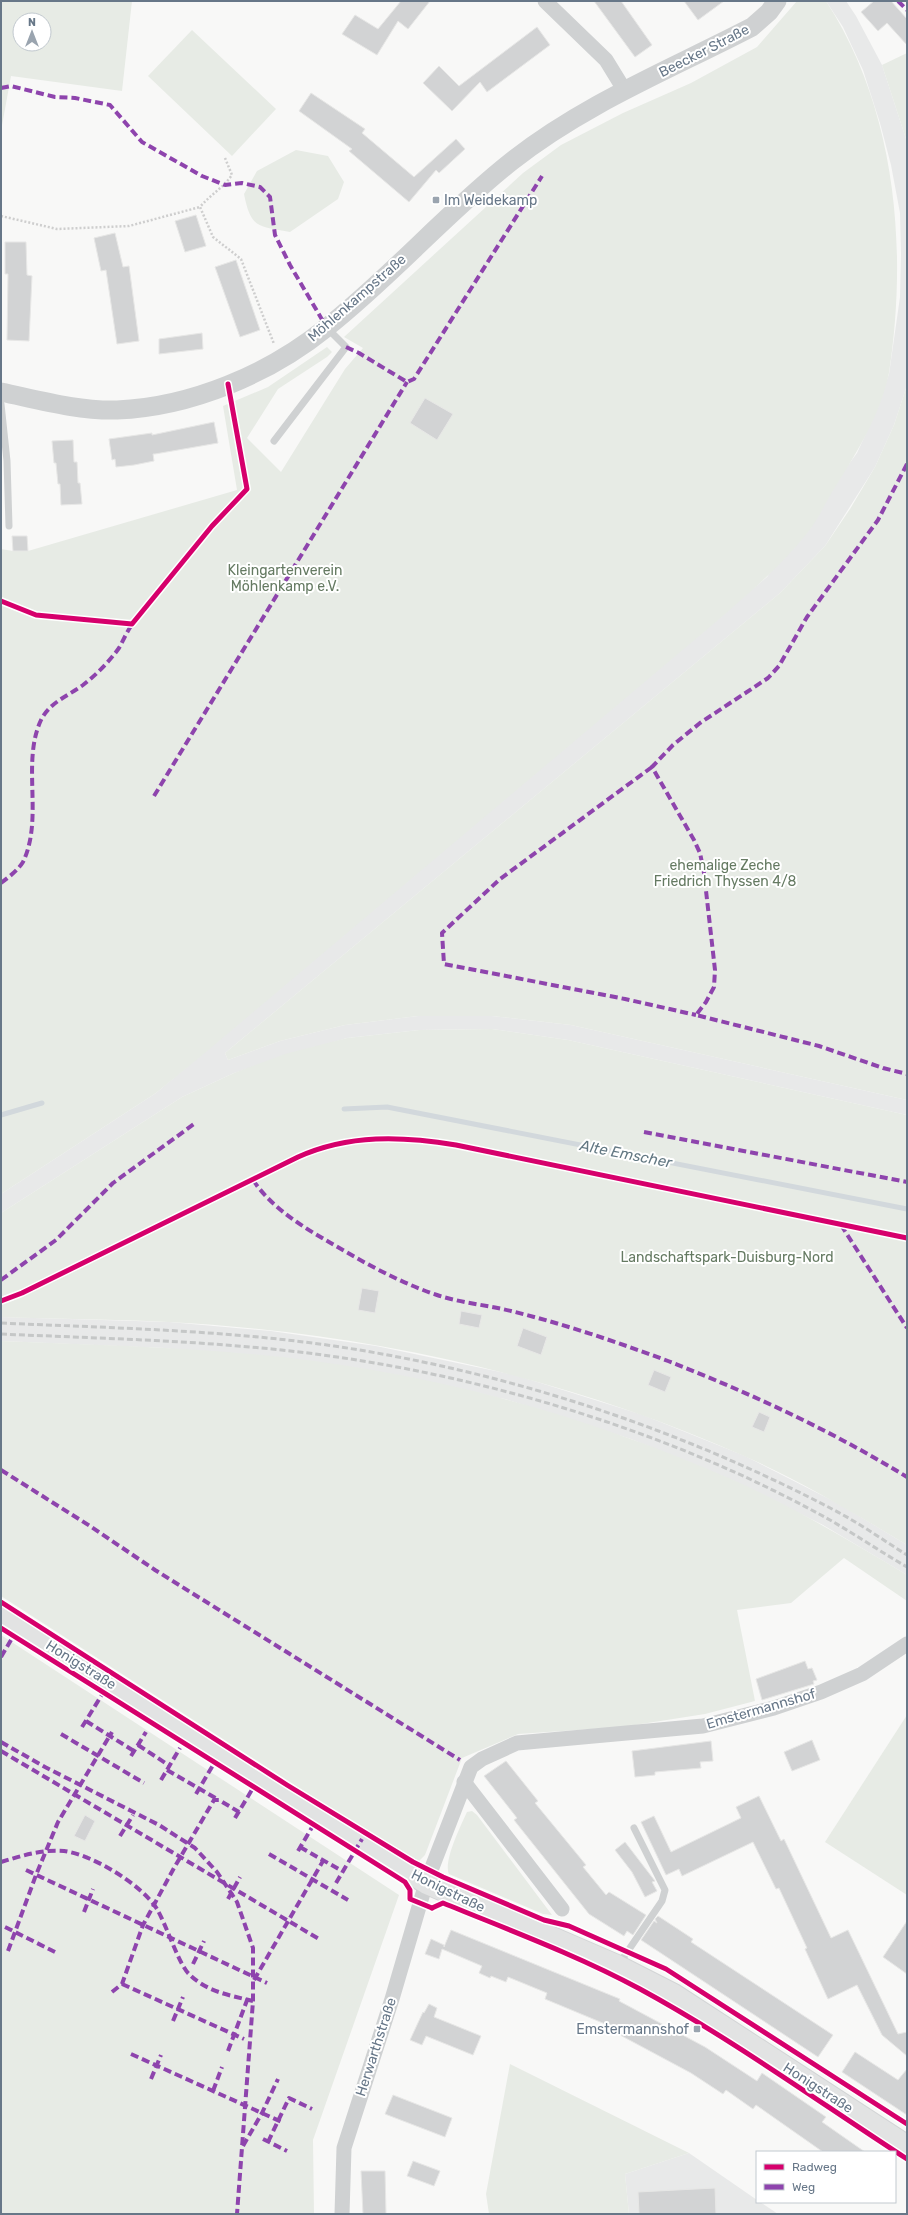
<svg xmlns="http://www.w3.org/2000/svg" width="908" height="2215" font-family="Rubik,sans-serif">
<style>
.built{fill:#e8e9e9}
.green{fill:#e7ebe5;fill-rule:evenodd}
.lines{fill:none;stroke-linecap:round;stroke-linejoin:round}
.stream{stroke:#d2d8dc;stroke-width:5}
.building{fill:#d2d3d4;stroke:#e7e7e6}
.secondary-casing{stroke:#d3d5d6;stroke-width:23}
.path{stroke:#cecece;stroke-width:2.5;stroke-dasharray:2 2;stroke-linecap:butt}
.service{stroke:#cfd1d2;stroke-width:7}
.minor{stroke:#cfd1d2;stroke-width:15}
.tertiary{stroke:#cfd1d2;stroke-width:19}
.secondary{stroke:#e2e3e3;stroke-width:21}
.rail{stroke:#c5c7c7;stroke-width:3;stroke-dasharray:6 3;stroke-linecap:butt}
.quiet{stroke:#8e44ad;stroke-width:4;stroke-dasharray:8 4;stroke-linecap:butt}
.cycleway-casing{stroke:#fff;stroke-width:8}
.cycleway{stroke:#d6006c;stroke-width:5}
.poi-dot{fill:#9aa4af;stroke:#fff;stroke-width:1.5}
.labels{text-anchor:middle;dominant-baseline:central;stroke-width:4;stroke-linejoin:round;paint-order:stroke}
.street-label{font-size:14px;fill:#677788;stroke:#fff}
.poi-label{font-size:14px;fill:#677788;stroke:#fff;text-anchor:start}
.park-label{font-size:14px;fill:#657a62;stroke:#fff}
.water-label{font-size:15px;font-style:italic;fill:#637883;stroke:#fff}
</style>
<rect width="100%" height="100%" fill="#f8f8f7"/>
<g class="built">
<path d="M826 1H846L856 16 882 65 907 142V385L894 425 875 467 825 546 780 593 225 1053 228 1060 280 1041 345 1025 418 1016H492L571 1025 907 1100V1115L568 1040 492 1029 419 1030 347 1038 234 1073 182 1097 1 1213V1194L156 1093 767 577 857 453 875 414 889 374 900 297 901 254 900 213 891 165 880 123 863 70 843 27Z"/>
<path d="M1 1317 169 1322 271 1331 376 1346 515 1375 643 1415 745 1456 841 1505 907 1545V1575L823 1525 732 1480 631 1439 505 1399 165 1348 1 1341Z"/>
<path d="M689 2153 757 2200V2202H760L778 2214H629L625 2174Z"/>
</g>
<g class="green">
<path d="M1 1H132L122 91 11 76 1 131ZM20 20H44V44H20Z"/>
<path d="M797 1H826C896 109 908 248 889 373 880 416 855 456 832 492 825 504 819 517 811 528 784 564 750 592 717 621L200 1057 156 1093 1 1194V549L13 551H28L237 490 223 406 268 387 327 347 332 352 327 357 278 389 247 438 281 472 345 369 363 348 344 337 523 173 561 145 623 113 691 83 757 47Z"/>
<path d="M192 30 276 109 232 156 148 76Z"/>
<path d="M907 53V142L882 65Z"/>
<path d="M296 150 328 156 344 182 338 199 290 232C258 226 251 229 244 194L257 171Z"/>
<path d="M907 385V1100L571 1025 492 1016H418L345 1025 280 1041 228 1060 225 1053 780 593 825 546 850 509 875 467 894 425Z"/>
<path d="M492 1029 568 1040 907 1115V1545C854 1513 801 1481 744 1456 564 1376 364 1332 168 1322 112 1319 56 1319 1 1317V1213L182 1097 234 1073 285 1054 347 1038 419 1030Z"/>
<path d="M1 1341C123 1346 246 1348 367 1369 492 1390 615 1428 731 1479 792 1506 850 1541 907 1575V1601L844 1558 791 1603 737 1610 755 1701 705 1714 622 1727 518 1734 462 1758 425 1855 419 1861 408 1858 1 1596Z"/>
<path d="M1 1635 399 1895 313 2140 314 2214H1Z"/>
<path d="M907 1715V1895L825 1842Z"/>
<path d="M472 1811 477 1815 552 1915 543 1914 449 1874C443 1862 461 1825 467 1812Z"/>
<path d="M510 2064 689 2153 625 2174 629 2214H489L486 2194Z"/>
</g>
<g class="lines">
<g class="stream">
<path d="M344 1109 387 1107 907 1209"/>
<path d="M1 1115 42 1103"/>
</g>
</g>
<g class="building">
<path d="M401 1H430L408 29 398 21 377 55 342 34 355 15 378 29Z"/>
<path d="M594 1H621L652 45 635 57Z"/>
<path d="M684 1H724L698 20Z"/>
<path d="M874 1H891L907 19V45L887 23 878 31 861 12Z"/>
<path d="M537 27 550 45 487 92 480 82 452 111 423 83 439 66 459 86Z"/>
<path d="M311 93 365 129 362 133 414 177 456 139 465 149 439 173 436 170 409 202 349 151 352 149 299 111Z"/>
<path d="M196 215 206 246 185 252 175 221Z"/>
<path d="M115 233 123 267 129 266 139 341 117 344 106 270 101 271 94 238Z"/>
<path d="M5 242H26L27 275 32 276 29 341 7 340 8 274H5Z"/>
<path d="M236 260 260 330 240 337 215 267Z"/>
<path d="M202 333 203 349 159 354V339Z"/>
<path d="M425 398 453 414 437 440 410 423Z"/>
<path d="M214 422 218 443 155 454H153L154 461 134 465 116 467 115 459 112 460 109 439 152 433V435Z"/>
<path d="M73 440 74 462H77L78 483H80L82 504 61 505 60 484H58L56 463H54L52 441Z"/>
<path d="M12 536H27L28 551H13Z"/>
<path d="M362 1288 379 1291 375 1313 358 1310Z"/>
<path d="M461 1311 482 1315 479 1328 459 1324Z"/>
<path d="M523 1328 547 1337 541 1355 517 1346Z"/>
<path d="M654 1370 671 1377 665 1392 648 1385Z"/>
<path d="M759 1412 770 1417 764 1432 752 1427Z"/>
<path d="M805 1661 808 1669 812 1668 817 1680 813 1681 814 1684 762 1700 756 1679Z"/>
<path d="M812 1740 820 1760 792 1771 784 1752Z"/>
<path d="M711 1741 713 1761 700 1762 701 1768 655 1772V1775L635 1777 632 1751Z"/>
<path d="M506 1761 538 1801 535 1803 586 1865 583 1867 606 1895 609 1892 646 1915 633 1935 627 1931 624 1936 589 1914 514 1820 517 1818 484 1776Z"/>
<path d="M759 1796 781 1841 784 1839 831 1938 848 1930 898 2034 907 2032V2056L882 2035 857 1985 828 1999 805 1949 807 1948 779 1888 776 1889 753 1842 682 1876 679 1869 666 1875 641 1822 654 1816 671 1852 741 1818 736 1807Z"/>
<path d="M85 1815 95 1821 85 1841 74 1836Z"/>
<path d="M625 1842 655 1881 652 1882 657 1891 645 1897 632 1872 615 1850Z"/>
<path d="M658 1916 693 1939 691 1942 833 2035 818 2057 641 1940 654 1921 657 1923 655 1919Z"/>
<path d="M907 1921V1974L883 1957Z"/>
<path d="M451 1930 620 1999 619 2001 705 2047 757 2081 762 2073 826 2117 822 2122 865 2152H823L756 2105 753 2109 726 2090 723 2094 691 2073 620 2035 622 2031 545 1999 547 1993 508 1977 506 1982 491 1976 490 1978 479 1973 482 1966 442 1949 439 1959 425 1954 431 1939 444 1945V1947Z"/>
<path d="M429 2004 437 2008 434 2017 481 2036 473 2055 426 2036 422 2045 410 2040 423 2012 424 2013Z"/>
<path d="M855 2052 898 2080 907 2069V2115L842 2072Z"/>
<path d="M393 2095 452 2118 445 2137 385 2114Z"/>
<path d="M413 2161 440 2171 434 2186 407 2176Z"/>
<path d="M361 2171H385L386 2214H363Z"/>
<path d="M715 2188 716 2214H639L638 2192Z"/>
</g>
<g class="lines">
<defs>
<path id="secondary" d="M1 1614 426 1883 618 1966 673 1994 907 2146"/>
</defs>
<use href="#secondary" class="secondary-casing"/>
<g class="path">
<path d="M225 158 232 175C223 188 210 195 200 207L213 237 241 259 274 344"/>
<path d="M1 216 57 229 129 226 200 207"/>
</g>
<g class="service">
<path d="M1 404 7 461 9 526"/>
<path d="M274 441 346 347 327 328"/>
<path d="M619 1964 662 1901 665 1890 634 1828"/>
</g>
<g class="minor">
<path d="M545 1 606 60 625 91"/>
<path d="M464 1782 562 1909"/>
<path d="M342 2214 344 2148 392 1999 426 1883 471 1767 482 1759 517 1743 703 1726 774 1708 821 1692 862 1674 907 1644"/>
</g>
<path class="tertiary" d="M1 392C39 400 78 411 117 410 191 407 269 374 326 328 391 277 447 212 512 161 584 104 671 69 752 27L769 12 777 1"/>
<use href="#secondary" class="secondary"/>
<g class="rail">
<path d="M1 1323C112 1328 224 1330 334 1346 508 1372 678 1428 834 1510 859 1523 883 1540 907 1555"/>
<path d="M1 1334C91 1338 182 1340 272 1349 462 1368 663 1427 830 1520 856 1535 881 1552 907 1567"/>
</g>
<g class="quiet">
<path d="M898 1 907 10"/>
<path d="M1 88 11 86 55 97 75 98 110 105 142 142 202 176 225 185 242 183 260 187 270 197 275 235 290 265 327 328"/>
<path d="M346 347 359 353 407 382 414 379 542 176"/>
<path d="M907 464 878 520 807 617 779 666 768 678 700 723 673 745 652 767 694 840 700 853 704 873 715 970 714 987 706 1002 696 1015 819 1046 883 1068 907 1074"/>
<path d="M652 767 500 879 442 933 444 964 625 999 696 1015"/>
<path d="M154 796 407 382"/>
<path d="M1 883C9 877 18 870 23 862 44 818 21 763 41 720 50 702 68 696 83 685 96 675 109 662 119 648 124 639 128 629 134 622"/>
<path d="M644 1132 907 1182"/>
<path d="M253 1180C271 1207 301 1226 329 1242 363 1262 398 1282 437 1295 461 1303 487 1305 511 1311 564 1324 617 1342 668 1361 750 1393 832 1431 907 1477"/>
<path d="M841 1225 907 1328"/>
<path d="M1 1280 56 1240 113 1183 194 1124"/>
<path d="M1 1470 90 1526 155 1570 460 1760"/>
<path d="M1 1657 11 1640"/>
<path d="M86 1721 134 1751"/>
<path d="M82 1727 103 1693"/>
<path d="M61 1734 144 1783"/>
<path d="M1 1742 45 1767 159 1825 195 1848 217 1872 237 1902 253 1948V2001L237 2214"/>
<path d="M138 1745 170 1766"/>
<path d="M1 1751 319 1939"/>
<path d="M131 1756 146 1732"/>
<path d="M167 1770 217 1799"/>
<path d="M161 1780 180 1748"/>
<path d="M196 1794 216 1760"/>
<path d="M235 1818 253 1788"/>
<path d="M120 1836 133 1815"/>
<path d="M300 1847 342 1871"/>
<path d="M298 1851 314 1824"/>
<path d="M269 1854 348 1900"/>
<path d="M1 1862C21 1856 42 1849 64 1851 93 1855 141 1884 157 1909 166 1924 179 1965 189 1974 207 1992 229 1995 253 2001"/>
<path d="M26 1870 267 1983"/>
<path d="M336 1883 362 1839"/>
<path d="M228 1899 240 1877"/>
<path d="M84 1912 93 1889"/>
<path d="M5 1927 55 1952"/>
<path d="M8 1951 36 1875 58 1822 112 1732"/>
<path d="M193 1964 204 1941"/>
<path d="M254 1980 323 1861"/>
<path d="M122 1984 244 2039"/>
<path d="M112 1992 122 1984 143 1925 174 1868 214 1800H219L239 1812"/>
<path d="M173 2021 183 1997"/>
<path d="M228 2051 249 1995"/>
<path d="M131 2054 284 2123"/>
<path d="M151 2079 161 2055"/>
<path d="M213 2091 222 2067"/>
<path d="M263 2139 287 2151"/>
<path d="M268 2142 289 2098 312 2109"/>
<path d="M243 2146 262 2113 278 2079"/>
</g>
<defs>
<g id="cycleway">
<path d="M1 601 36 615 132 624 212 526 247 489 228 384"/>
<path d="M1 1301 22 1293 298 1157C349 1134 402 1136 456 1145L907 1238"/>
<path d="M1 1602 287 1785 413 1862 443 1877 544 1920 569 1926 666 1969 907 2124"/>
<path d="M1 1628 405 1882 410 1890V1899L432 1908"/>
<path d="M432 1908 443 1903C509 1930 577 1955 640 1989 732 2039 819 2102 907 2159"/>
</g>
</defs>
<use href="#cycleway" class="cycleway-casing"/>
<use href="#cycleway" class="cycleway"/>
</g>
<g class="poi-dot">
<rect x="432" y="196" width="8" height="8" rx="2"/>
<rect x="693" y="2025" width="8" height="8" rx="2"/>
</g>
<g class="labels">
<g class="street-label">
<text transform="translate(704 51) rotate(-27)">Beecker Straße</text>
<text transform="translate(357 298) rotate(-41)">Möhlenkampstraße</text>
<text transform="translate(81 1665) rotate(32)">Honigstraße</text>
<text transform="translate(761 1709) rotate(-16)">Emstermannshof</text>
<text transform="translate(448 1891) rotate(26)">Honigstraße</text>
<text transform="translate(376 2047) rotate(-72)">Herwarthstraße</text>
<text transform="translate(818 2088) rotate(33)">Honigstraße</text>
</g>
<g class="poi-label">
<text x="444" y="200">Im Weidekamp</text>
<text x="689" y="2029" text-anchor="end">Emstermannshof</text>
</g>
<g class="park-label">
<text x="285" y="570">Kleingartenverein<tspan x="285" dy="16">Möhlenkamp e.V.</tspan></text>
<text x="725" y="865">ehemalige Zeche<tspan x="725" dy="16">Friedrich Thyssen 4/8</tspan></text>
<text x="727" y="1257">Landschaftspark-Duisburg-Nord</text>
</g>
<g class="water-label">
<text transform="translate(626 1154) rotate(11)">Alte Emscher</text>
</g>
</g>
<rect width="908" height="2215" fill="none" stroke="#677788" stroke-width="4"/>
<rect x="756" y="2151" width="140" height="52" fill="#ffffff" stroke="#c2c9cf"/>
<rect x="764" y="2164" width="20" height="6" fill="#d6006c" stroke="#c2c9cf"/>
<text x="792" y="2171" font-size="12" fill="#677788">Radweg</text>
<rect x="764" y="2184" width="20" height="6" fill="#8e44ad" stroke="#c2c9cf"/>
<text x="792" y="2191" font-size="12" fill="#677788">Weg</text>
<g transform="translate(32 32)"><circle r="19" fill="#ffffff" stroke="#c2c9cf"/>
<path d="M0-3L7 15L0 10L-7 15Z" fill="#9aa4af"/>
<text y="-6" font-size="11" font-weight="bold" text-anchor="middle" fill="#677788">N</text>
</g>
</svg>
